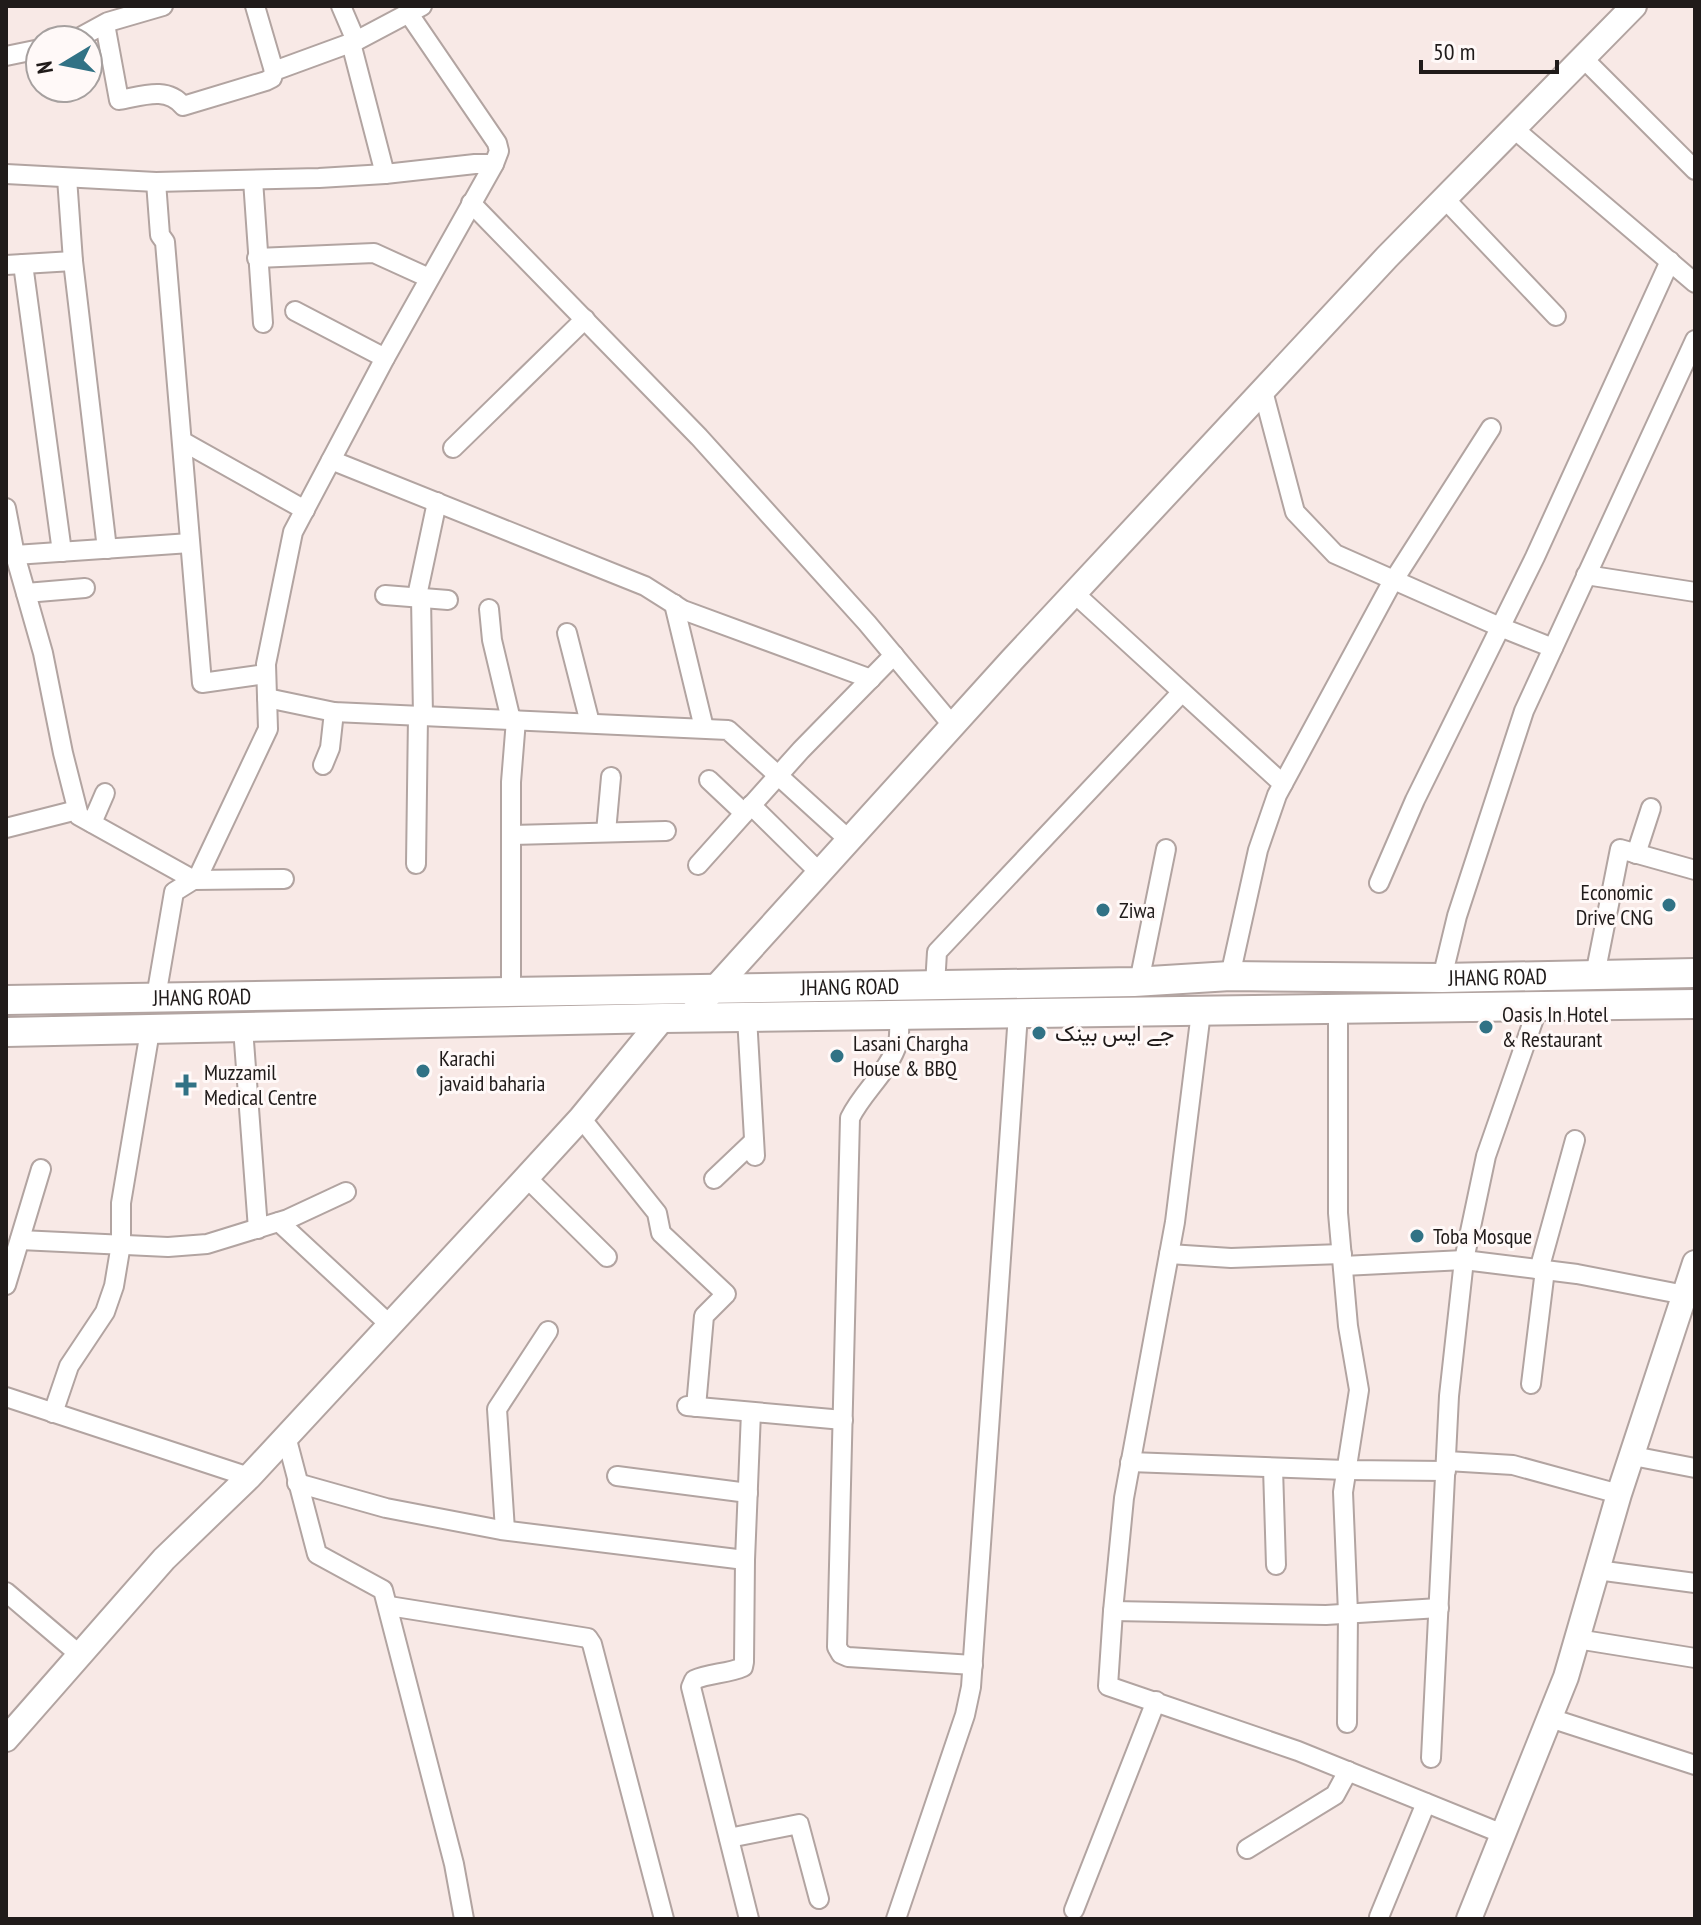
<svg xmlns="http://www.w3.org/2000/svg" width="1701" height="1925" font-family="'PT Sans Narrow',Vazirmatn,sans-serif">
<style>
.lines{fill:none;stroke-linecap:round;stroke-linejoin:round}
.street-casing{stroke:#b2a4a1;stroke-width:22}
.secondary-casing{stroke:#b2a4a1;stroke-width:28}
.primary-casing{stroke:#b2a4a1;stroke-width:32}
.street{stroke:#fff;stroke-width:18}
.secondary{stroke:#fff;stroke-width:24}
.primary{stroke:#fff;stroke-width:28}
.poi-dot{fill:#317285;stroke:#fff9f8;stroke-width:3}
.labels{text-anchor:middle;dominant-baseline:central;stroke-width:6;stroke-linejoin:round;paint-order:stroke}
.poi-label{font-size:22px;fill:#201b1a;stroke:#fff9f8;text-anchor:start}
.street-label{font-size:22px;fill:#201b1a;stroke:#fff9f8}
</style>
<rect width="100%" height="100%" fill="#f8e9e6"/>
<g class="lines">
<defs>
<g id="street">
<path d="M255 6 274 71"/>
<path d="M341 6 356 41"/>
<path d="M105 24 119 100C142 96 167 86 183 106L266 81 272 78 274 71 356 41 422 6"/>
<path d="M75 40 108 22 163 6"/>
<path d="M351 43 385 174"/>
<path d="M6 56 40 49"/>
<path d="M1583 58 1695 170"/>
<path d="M1513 128 1695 283"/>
<path d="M6 174 156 182 319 178 385 174 475 164H494"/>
<path d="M67 178 73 261 107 549"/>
<path d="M253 180 263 323"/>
<path d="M156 182 160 235 165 242 202 683 266 674"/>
<path d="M1445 199 1556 316"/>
<path d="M471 203 699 437 867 623 953 726"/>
<path d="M257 258 374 253 429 278"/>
<path d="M23 264 62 552"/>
<path d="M6 265 73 261"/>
<path d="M295 311 385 358"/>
<path d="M1263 391 1295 512 1335 554 1500 627 1553 648"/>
<path d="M182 441 305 510"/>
<path d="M453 448 585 319"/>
<path d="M331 460 645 586 683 610 871 679"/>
<path d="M6 508 15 555 43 653 63 753 79 816 194 880 284 879"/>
<path d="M15 555 190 543"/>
<path d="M1586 575 1695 592"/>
<path d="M26 593 85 588"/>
<path d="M1074 593 1283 784"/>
<path d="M385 595 448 600"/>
<path d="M417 596 437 502"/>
<path d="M421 597 423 716"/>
<path d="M674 604 704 728"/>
<path d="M489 609 492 640 511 720"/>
<path d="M567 633 590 723"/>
<path d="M267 698 334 712 728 730 848 839"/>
<path d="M323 765 330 748 334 712"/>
<path d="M709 780 744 813"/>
<path d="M751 805 819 872"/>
<path d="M92 823 105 793"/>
<path d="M6 828 77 810"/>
<path d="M606 832 611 777"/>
<path d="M512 835 666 831"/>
<path d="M1636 854 1651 808"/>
<path d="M416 864 418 716"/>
<path d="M698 865 801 750 894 655"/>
<path d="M1379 883 1415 800 1535 557 1670 261"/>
<path d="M1595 975 1620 849 1695 870"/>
<path d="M1230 976 1258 850 1277 795 1390 586 1491 428"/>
<path d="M1442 978 1457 916 1524 711 1695 340"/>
<path d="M1139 982 1166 849"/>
<path d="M935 985 937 952 1182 692"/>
<path d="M511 992V782L516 720"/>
<path d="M156 997 174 892 198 877 268 729 266 664 293 532 385 358 494 164 499 151 497 143 409 14"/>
<path d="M1338 1010V1213L1348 1326 1359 1390 1343 1492 1348 1613 1347 1723"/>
<path d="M1201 1012 1175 1222 1124 1498 1113 1611 1108 1686 1298 1751 1503 1834"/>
<path d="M899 1016C899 1024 900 1034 898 1042 889 1072 863 1091 850 1118L837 1647 841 1654 848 1657 973 1665"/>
<path d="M747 1017 755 1156"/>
<path d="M243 1028 258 1229"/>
<path d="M581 1118 657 1213 661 1233 726 1294 704 1316 696 1407"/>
<path d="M526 1177 607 1257"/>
<path d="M714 1179 754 1141"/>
<path d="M279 1222 389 1324"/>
<path d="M20 1240 168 1247 207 1244 288 1219 346 1192"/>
<path d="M1169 1254 1231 1258 1342 1254"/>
<path d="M1343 1266 1464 1260 1577 1274 1685 1295"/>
<path d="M1539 1270 1575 1140"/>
<path d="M6 1285 41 1169"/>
<path d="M1531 1384 1545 1270"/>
<path d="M6 1397 249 1477"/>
<path d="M687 1406 843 1420"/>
<path d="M53 1413 69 1366 105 1312 114 1286 121 1244V1203L150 1031"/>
<path d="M286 1436 317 1554 383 1590 454 1864 464 1919"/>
<path d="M1633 1456 1695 1468"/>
<path d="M1447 1461 1513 1465 1619 1494"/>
<path d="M1130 1462 1346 1470 1446 1471"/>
<path d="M1273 1468 1276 1565"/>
<path d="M617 1476 748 1493"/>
<path d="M297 1483 386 1508 501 1530 745 1560"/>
<path d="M505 1530 497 1409 548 1331"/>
<path d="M1597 1570 1695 1583"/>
<path d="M6 1592 80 1655"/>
<path d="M389 1606 588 1638 592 1644 664 1919"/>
<path d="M1113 1611 1326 1615 1439 1608"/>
<path d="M1577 1639 1695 1658"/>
<path d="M1550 1718 1695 1765"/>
<path d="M1431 1758 1449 1396 1464 1260 1486 1156 1538 1007"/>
<path d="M729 1838 799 1824 819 1899"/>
<path d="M1247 1849 1335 1795 1348 1771"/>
<path d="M1074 1910 1156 1701"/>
<path d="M1379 1917 1426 1803"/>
<path d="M749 1919 691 1687 694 1680C709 1673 727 1674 743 1667L744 1662 745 1560 751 1412"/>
<path d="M896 1919 965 1715 971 1687 1018 1014"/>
</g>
<g id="secondary">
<path d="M688 1018 1012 660 1387 257 1634 6"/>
<path d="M6 1739 164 1559 249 1477 516 1189 581 1118 663 1018"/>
<path d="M1469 1919 1566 1677 1619 1494 1695 1263"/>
</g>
<g id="primary">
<path id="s1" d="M6 1000 1134 982 1230 976 1442 978 1695 973"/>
<path d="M6 1032 663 1018 1695 1004"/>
</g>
</defs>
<use href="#street" class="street-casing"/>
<use href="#secondary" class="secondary-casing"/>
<use href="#primary" class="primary-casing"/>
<use href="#street" class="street"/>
<use href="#secondary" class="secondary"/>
<use href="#primary" class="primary"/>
</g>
<g class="poi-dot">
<circle cx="1669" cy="905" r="8"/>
<circle cx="1103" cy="910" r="8"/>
<circle cx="1486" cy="1027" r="8"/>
<circle cx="1039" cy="1033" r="8"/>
<circle cx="837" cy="1056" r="8"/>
<circle cx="423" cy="1071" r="8"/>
<path d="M182 1073h8v8h8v8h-8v8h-8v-8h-8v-8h8z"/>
<circle cx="1417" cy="1236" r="8"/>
</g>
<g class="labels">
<g class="poi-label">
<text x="1653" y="892" text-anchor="end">Economic<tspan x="1653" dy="25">Drive CNG</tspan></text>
<text x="1119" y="910">Ziwa</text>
<text x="1502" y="1014">Oasis In Hotel<tspan x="1502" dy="25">&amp; Restaurant</tspan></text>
<text x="1055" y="1033">جے ایس بینک</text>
<text x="853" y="1043">Lasani Chargha<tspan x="853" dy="25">House &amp; BBQ</tspan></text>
<text x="439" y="1058">Karachi<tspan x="439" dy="25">javaid baharia</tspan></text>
<text x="204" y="1072">Muzzamil<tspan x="204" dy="25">Medical Centre</tspan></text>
<text x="1433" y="1236">Toba Mosque</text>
</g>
<g class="street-label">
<text stroke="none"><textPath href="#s1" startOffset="1492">JHANG ROAD</textPath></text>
<text stroke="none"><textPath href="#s1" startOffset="844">JHANG ROAD</textPath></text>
<text stroke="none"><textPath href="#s1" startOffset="196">JHANG ROAD</textPath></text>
</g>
</g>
<rect width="1701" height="1925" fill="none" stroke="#201b1a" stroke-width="16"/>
<g transform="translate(64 64) rotate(260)"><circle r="38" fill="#fff9f8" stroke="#a6a09f" stroke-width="2"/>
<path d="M0-6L14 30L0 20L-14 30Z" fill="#317285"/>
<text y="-12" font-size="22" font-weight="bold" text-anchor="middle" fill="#201b1a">N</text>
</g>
<path d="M1421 60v12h136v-12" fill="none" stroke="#201b1a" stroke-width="4"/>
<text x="1433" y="60" font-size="24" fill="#201b1a" stroke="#fff9f8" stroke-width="6" paint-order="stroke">50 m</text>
</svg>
